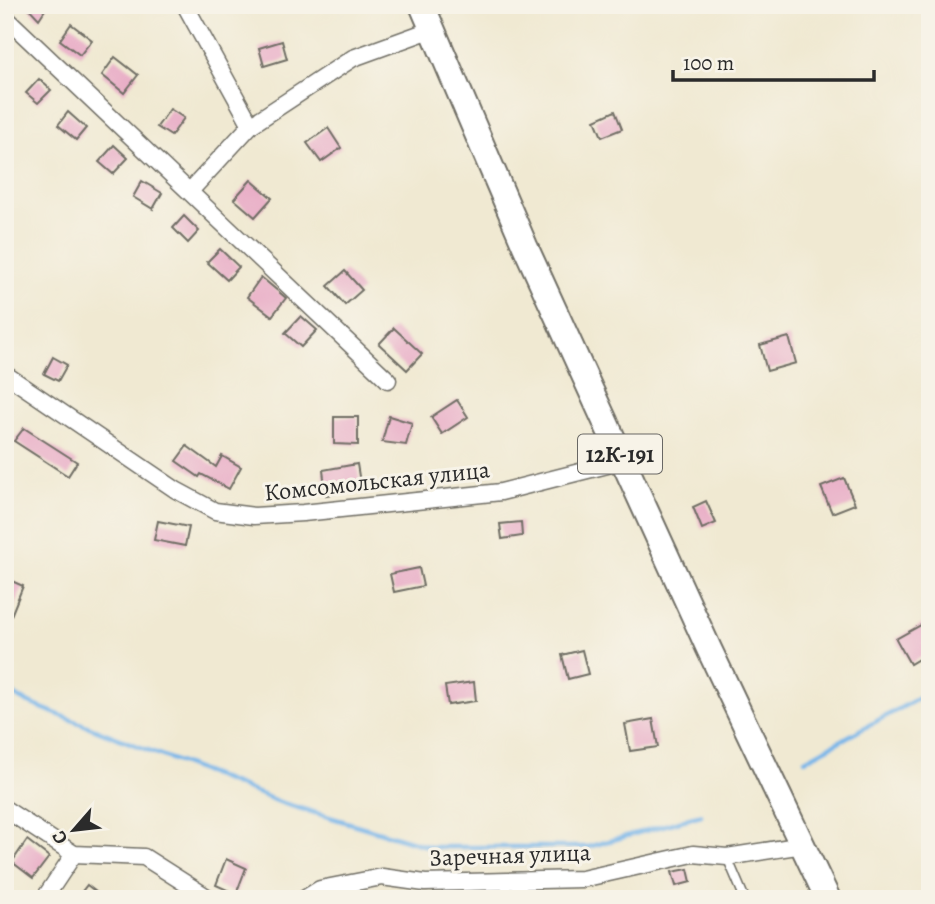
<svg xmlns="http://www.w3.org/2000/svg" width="935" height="904" font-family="Alegreya,serif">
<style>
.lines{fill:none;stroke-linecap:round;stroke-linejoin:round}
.stream{stroke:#76b5e9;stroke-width:4.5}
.building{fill:#e9afc7}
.service-casing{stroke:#706e65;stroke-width:11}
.minor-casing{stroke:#706e65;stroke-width:19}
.primary-casing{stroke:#706e65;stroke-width:28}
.service{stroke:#fff;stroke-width:8}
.minor{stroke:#fff;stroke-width:16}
.primary{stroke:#fff;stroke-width:24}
.labels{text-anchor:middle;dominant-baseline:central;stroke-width:6;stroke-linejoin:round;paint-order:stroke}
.shield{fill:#f7f3e8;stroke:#686764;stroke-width:2}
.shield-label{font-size:23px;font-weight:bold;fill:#2b2b2b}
.street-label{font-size:24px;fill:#2b2b2b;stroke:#f7f3e8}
</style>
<rect width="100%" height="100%" fill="#f7f3e8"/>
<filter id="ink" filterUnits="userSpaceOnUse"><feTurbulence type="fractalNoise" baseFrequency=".0143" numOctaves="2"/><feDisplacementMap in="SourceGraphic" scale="14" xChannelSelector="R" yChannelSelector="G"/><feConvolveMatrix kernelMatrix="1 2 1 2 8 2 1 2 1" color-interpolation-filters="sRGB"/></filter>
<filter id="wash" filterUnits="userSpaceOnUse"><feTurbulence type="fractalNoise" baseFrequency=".00686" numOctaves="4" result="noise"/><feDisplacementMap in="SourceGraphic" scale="28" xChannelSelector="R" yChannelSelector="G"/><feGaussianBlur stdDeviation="1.57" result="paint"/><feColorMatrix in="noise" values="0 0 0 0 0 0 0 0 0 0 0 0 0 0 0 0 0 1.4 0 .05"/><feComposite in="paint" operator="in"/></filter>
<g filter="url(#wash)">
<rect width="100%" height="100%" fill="#f0e9d2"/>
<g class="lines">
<g class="stream">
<path d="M5 690 29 703 282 803 430 847H588L701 815"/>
<path d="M805 760 930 692"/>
</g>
</g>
<g id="blocks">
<g class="building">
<path d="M26 5H48L39 19Z"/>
<path d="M71 24 92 40 80 55 60 40Z"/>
<path d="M282 41 287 59 264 66 259 48Z"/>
<path d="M115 57 138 75 124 93 102 75Z"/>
<path d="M39 79 51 90 38 103 26 93Z"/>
<path d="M170 109 184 118 171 136 157 127Z"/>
<path d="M615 111 622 129 602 137 595 120Z"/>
<path d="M68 112 86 128 76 140 58 125Z"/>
<path d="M328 128 341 148 321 162 307 143Z"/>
<path d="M114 145 128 158 113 174 99 162Z"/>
<path d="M251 180 272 198 255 217 234 199Z"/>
<path d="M142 181 162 193 153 209 133 197Z"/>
<path d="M184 216 199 231 188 243 173 228Z"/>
<path d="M220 249 239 267 227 280 207 262Z"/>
<path d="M345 271 362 290 345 305 328 286Z"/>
<path d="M261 277 286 298 272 316 247 297Z"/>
<path d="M301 316 317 330 301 347 285 333Z"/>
<path d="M394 328 422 354 407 370 379 344Z"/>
<path d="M789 337 796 363 767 371 760 345Z"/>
<path d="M53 357 67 365 58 381 44 374Z"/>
<path d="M457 400 468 417 442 434 431 417Z"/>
<path d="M389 416 412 423 406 445 382 442Z"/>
<path d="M334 417H358V445L334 444Z"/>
<path d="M24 428 77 462 68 476 14 441Z"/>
<path d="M187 446 216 467 222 456 241 467 229 489 201 474 199 477 176 461Z"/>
<path d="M357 464 361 489 326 495 323 470Z"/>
<path d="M844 478 855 504 832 513 821 487Z"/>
<path d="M706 501 716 523 702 529 693 507Z"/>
<path d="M158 521 189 527 185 546 154 540Z"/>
<path d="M521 522 522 536 502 539 500 524Z"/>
<path d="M419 568 423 586 394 592 390 574Z"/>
<path d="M5 578 23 586 6 628H5Z"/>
<path d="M930 620V652L910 664 896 639Z"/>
<path d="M582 650 588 674 568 679 562 655Z"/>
<path d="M474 682 476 701 448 705 445 686Z"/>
<path d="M653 719 658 747 630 751 625 724Z"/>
<path d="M27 840 49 857 33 878 12 862Z"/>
<path d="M226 859 246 868 236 894 216 885Z"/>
<path d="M688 869 691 882 676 886 672 872Z"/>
<path d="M87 885 105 899H76Z"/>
</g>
</g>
</g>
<g filter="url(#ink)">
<use href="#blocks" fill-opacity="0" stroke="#706e65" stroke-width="2"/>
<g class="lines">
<defs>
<g id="service">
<path d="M928 5 930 8"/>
<path d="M727 857 745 899"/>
</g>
<g id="minor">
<path d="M185 5 251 125"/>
<path d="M5 17 388 380"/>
<path d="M191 190 251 125 353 58 433 29"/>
<path d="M5 374 176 490 215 511 254 516 303 513 501 492 623 461"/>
<path d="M5 809 74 854 144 857 210 899"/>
<path d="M44 899 74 854"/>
<path d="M304 899 320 889 382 877 425 883 582 879 693 854 727 857 803 845"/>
</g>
<path id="primary" d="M422 5 525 246 709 649 828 899"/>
</defs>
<use href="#service" class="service-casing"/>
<use href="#minor" class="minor-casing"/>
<use href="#primary" class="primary-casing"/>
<use href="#service" class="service"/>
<use href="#minor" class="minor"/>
<use href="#primary" class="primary"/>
</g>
</g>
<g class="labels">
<rect class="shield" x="578" y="434.5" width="84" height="39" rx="5"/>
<g class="shield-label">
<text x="620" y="454">12К-191</text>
</g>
<g class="street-label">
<text transform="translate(377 481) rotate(-6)">Комсомольская улица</text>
<text transform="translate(510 855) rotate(-2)">Заречная улица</text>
</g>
</g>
<rect width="935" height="904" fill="none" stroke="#f7f3e8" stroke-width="28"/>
<g transform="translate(74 830) rotate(242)" stroke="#f7f3e8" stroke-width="5" paint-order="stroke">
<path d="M0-5L12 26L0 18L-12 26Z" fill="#2b2b2b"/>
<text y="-10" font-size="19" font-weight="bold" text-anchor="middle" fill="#2b2b2b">С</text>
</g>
<path d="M673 70v10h201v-10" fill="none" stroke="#2b2b2b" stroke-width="3.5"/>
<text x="683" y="70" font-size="21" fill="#2b2b2b" stroke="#f7f3e8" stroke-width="5" paint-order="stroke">100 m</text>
</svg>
